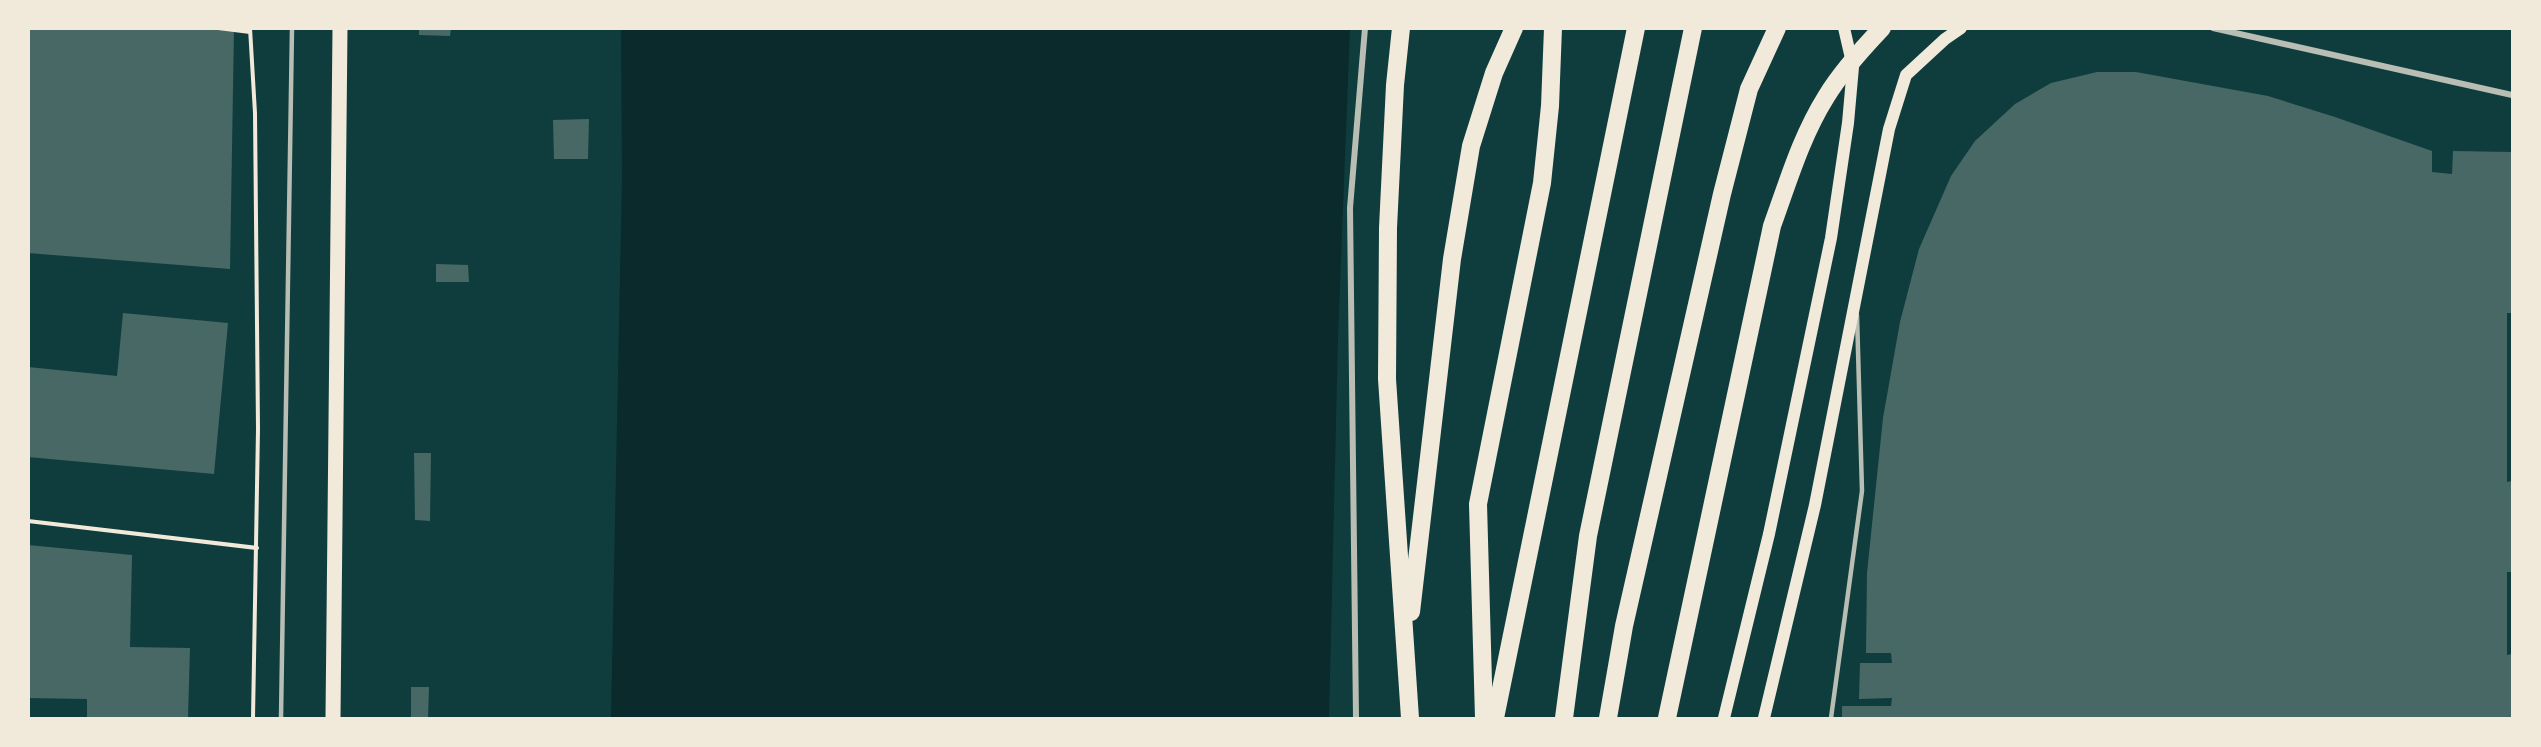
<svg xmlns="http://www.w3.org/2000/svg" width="2541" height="747" font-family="'Golos Text',sans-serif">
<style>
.water{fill:#0a2a2b}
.building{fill:#486865}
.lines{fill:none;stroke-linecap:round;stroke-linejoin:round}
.path{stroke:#f1e9da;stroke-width:4}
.service{stroke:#b8beb3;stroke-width:4.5}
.minor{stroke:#b8beb3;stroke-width:6}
.secondary{stroke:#f1e9da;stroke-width:12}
.primary{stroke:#f1e9da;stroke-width:15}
.motorway{stroke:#f1e9da;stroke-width:18}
</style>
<rect width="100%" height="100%" fill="#0f3d3e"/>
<path class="water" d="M621 29H1350L1338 336 1329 718H611L622 178Z"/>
<g class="building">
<path d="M28 28H234L230 269 28 253Z"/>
<path d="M419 28H451L450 36 419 35Z"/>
<path d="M2097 72H2136L2268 96 2335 117 2432 151V172L2452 174 2453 151 2512 152V313H2507V482L2512 481V572H2507V655L2512 654V718H1842V706H1891L1892 698 1859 699 1860 663H1892L1891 653H1866L1867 573 1883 418 1900 322 1919 249 1951 176 1975 141 2015 104 2051 83Z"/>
<path d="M589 119 588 159H554L553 120Z"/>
<path d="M436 264 468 265 469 282H436Z"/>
<path d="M123 313 228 323 214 474 28 457V367L117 376Z"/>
<path d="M414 453H431L430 521 415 520Z"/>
<path d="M28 545 132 555 130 647 190 648 188 718H87V699L28 698Z"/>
<path d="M411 687H429L428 718H411Z"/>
</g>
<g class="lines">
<g class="path">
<path d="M218 28 250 32"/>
<path d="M250 28 255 113 258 429 253 718"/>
<path d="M28 521 257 548"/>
</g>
<g class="service">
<path d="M281 718 292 28"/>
<path d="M1831 718 1862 491 1857 315"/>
</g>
<g class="minor">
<path d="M2213 28 2512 95"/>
<path d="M1356 718 1350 208 1365 28"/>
</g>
<g class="secondary">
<path d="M1724 718 1769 534 1831 238 1848 123 1853 67 1844 28"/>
<path d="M1764 718 1815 505 1889 129 1906 75 1945 39 1961 28"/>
</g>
<path class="primary" d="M333 718 340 28"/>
<g class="motorway">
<path d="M1401 28 1395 85 1388 228 1387 379 1410 718"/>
<path d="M1411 612 1452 259 1471 146 1494 73 1514 28"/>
<path d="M1484 718 1478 504 1542 183 1550 106 1553 28"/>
<path d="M1495 718 1636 28"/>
<path d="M1564 718 1588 536 1693 28"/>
<path d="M1608 718 1624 626 1722 194 1749 89 1777 28"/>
<path d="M1667 718 1772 226C1788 182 1801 137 1826 97 1841 72 1862 49 1882 28"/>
</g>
</g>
<rect width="2541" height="747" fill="none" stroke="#f1e9da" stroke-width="60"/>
</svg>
